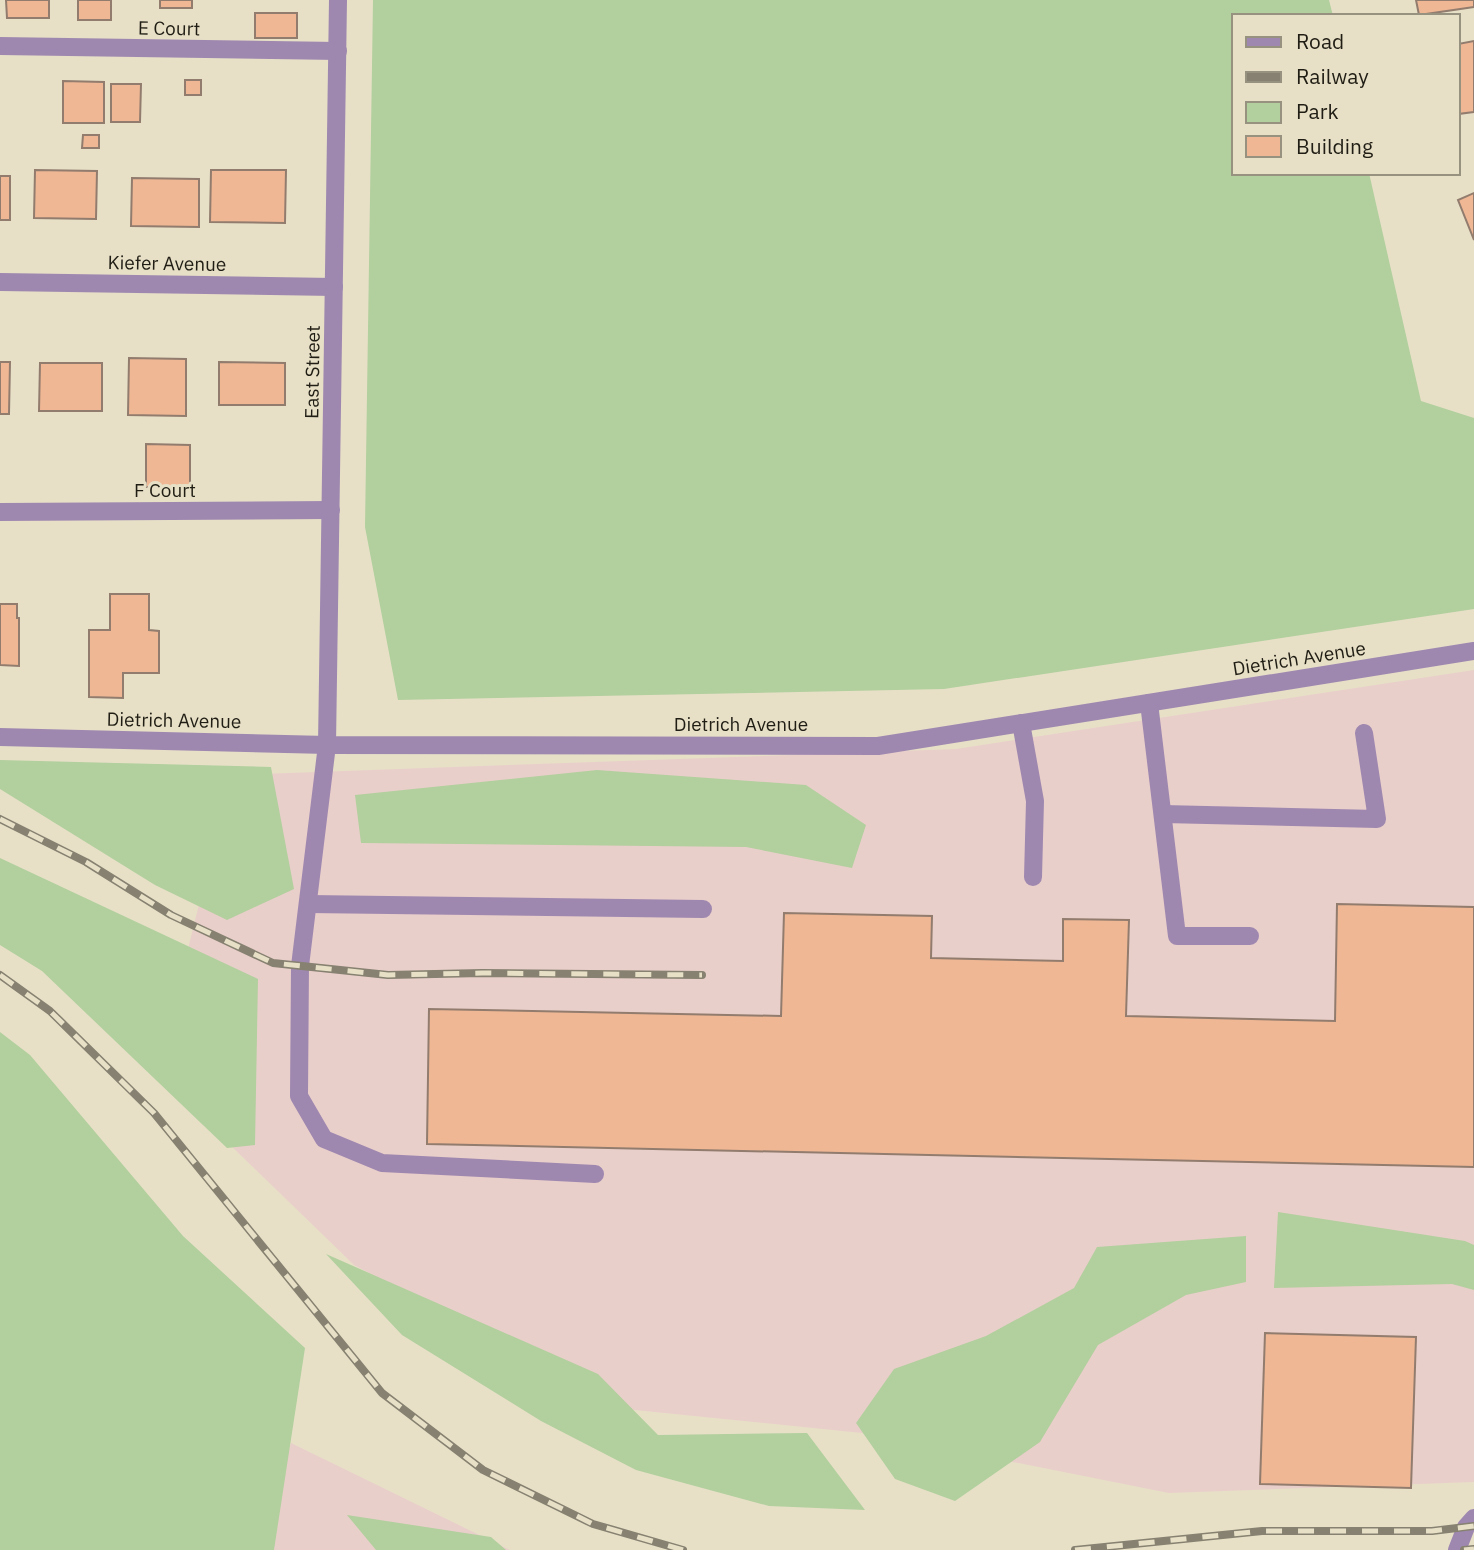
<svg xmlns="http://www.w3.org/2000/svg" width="1474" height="1550" font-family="'IBM Plex Sans',sans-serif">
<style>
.industrial{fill:#e9cfca}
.green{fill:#b2cf9e}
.building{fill:#efb794;stroke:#927c6e;stroke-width:2}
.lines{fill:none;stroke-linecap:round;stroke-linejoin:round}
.service{stroke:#9f88b0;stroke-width:18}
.minor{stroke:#9f88b0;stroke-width:18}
.rail-casing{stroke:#868170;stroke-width:8}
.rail{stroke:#e7e0c7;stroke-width:5;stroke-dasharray:16;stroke-linecap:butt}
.labels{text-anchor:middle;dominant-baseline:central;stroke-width:6;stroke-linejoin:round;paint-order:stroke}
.street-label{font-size:19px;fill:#201d14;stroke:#e7e0c7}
</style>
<rect width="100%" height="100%" fill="#e7e0c7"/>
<g class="industrial">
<path d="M1474 670V1482L1169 1493 872 1434 625 1409 354 1265 157 1074 231 775 956 749Z"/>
<path d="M291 1443 510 1550H259Z"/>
</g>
<g class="green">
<path d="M373 0H1329L1333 16H1234V173H1369L1421 401 1474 418V609L944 689 398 700 365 527Z"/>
<path d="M0 760 271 767 294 889 227 920 155 885 0 789Z"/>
<path d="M597 770 806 785 866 825 852 868 746 847 361 843 355 795Z"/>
<path d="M0 858 258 979 255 1145 227 1148 42 971 0 945Z"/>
<path d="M0 1032 30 1055 183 1236 305 1348 274 1550H0Z"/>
<path d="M1278 1212 1465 1241 1474 1245V1290L1452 1284 1274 1288Z"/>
<path d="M1246 1236V1282L1186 1295 1098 1345 1040 1442 955 1501 895 1479 856 1423 894 1369 986 1336 1074 1288 1097 1247Z"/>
<path d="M326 1254 598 1374 658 1435 807 1433 865 1510 769 1506 636 1470 541 1421 402 1335Z"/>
<path d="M347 1515 491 1537 506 1550H376Z"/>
</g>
<g class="building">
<path d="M6 0H49V18H7Z"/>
<rect x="78" y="0" width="33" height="20"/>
<rect x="160" y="0" width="32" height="8"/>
<path d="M1416 0H1474V7L1419 15Z"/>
<rect x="255" y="13" width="42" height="25"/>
<path d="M1474 41V112L1458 114V44Z"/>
<rect x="185" y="80" width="16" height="15"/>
<path d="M63 81 104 82V123H63Z"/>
<path d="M111 84H141L140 122H111Z"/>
<path d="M83 135H99V148H82Z"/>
<path d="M35 170 97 171 96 219 34 218Z"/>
<path d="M211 170H286L285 223 210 222Z"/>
<rect x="0" y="176" width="10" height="44"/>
<path d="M132 178 199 179V227L131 226Z"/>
<path d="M1474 193V240L1458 200Z"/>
<path d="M129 358 186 359V416L128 415Z"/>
<path d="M0 362H10L9 414H0Z"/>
<path d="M219 362 285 363V405H219Z"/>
<path d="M40 363H102V411H39Z"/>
<path d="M146 444 190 445V487H146Z"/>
<path d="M110 594H149V630L159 631V673H123V698L89 697V630H110Z"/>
<path d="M0 604H17V618H19V666L0 665Z"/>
<path d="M1337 904 1474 907V1167L427 1144 429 1009 781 1016 784 913 932 916 931 958 1063 961V919L1129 920 1126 1016 1335 1021Z"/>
<path d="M1265 1333 1416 1337 1411 1488 1260 1484Z"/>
</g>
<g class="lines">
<g class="service">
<path d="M0 46 338 51"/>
<path d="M0 512 331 510"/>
<path d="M1149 703 1177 936H1250"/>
<path d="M1021 723 1035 801 1033 877"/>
<path d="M327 745 300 966 299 1096 324 1139 382 1163 595 1174"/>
<path d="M1163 814 1377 819 1364 733"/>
<path d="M308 904 703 909"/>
<path d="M1457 1550 1466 1527 1474 1518"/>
</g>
<g class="minor">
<path d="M0 282 334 287"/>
<path d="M0 737 327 745 878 746 1474 651"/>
<path d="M327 745 338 0"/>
</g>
<defs>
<g id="rail">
<path d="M0 819 86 862 171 915 273 963 388 975 482 973 702 975"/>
<path d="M0 975 50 1011 154 1113 382 1393 483 1470 593 1524 683 1550"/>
<path d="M1075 1550 1262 1531H1432L1474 1526"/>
<path d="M1464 1550 1474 1549"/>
</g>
</defs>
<use href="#rail" class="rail-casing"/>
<use href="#rail" class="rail"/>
</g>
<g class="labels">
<g class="street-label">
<text transform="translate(169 28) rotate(1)">E Court</text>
<text transform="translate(167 263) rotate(1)">Kiefer Avenue</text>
<text transform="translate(312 372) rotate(-89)">East Street</text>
<text x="165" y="490">F Court</text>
<text transform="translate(1299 658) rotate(-9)">Dietrich Avenue</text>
<text transform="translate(174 720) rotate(1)">Dietrich Avenue</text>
<text x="741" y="724">Dietrich Avenue</text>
</g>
</g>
<rect x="1232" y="14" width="228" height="161" fill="#e7e0c7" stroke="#97927f" stroke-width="2"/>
<rect x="1246" y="37" width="35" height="10" fill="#9f88b0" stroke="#97927f" stroke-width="2"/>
<text x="1296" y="49" font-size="21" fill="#201d14">Road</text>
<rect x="1246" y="72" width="35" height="10" fill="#868170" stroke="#97927f" stroke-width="2"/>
<text x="1296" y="84" font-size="21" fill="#201d14">Railway</text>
<rect x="1246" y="102" width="35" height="21" fill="#b2cf9e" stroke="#97927f" stroke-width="2"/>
<text x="1296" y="119" font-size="21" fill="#201d14">Park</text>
<rect x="1246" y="136" width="35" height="21" fill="#efb794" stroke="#97927f" stroke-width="2"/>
<text x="1296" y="154" font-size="21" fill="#201d14">Building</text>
</svg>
